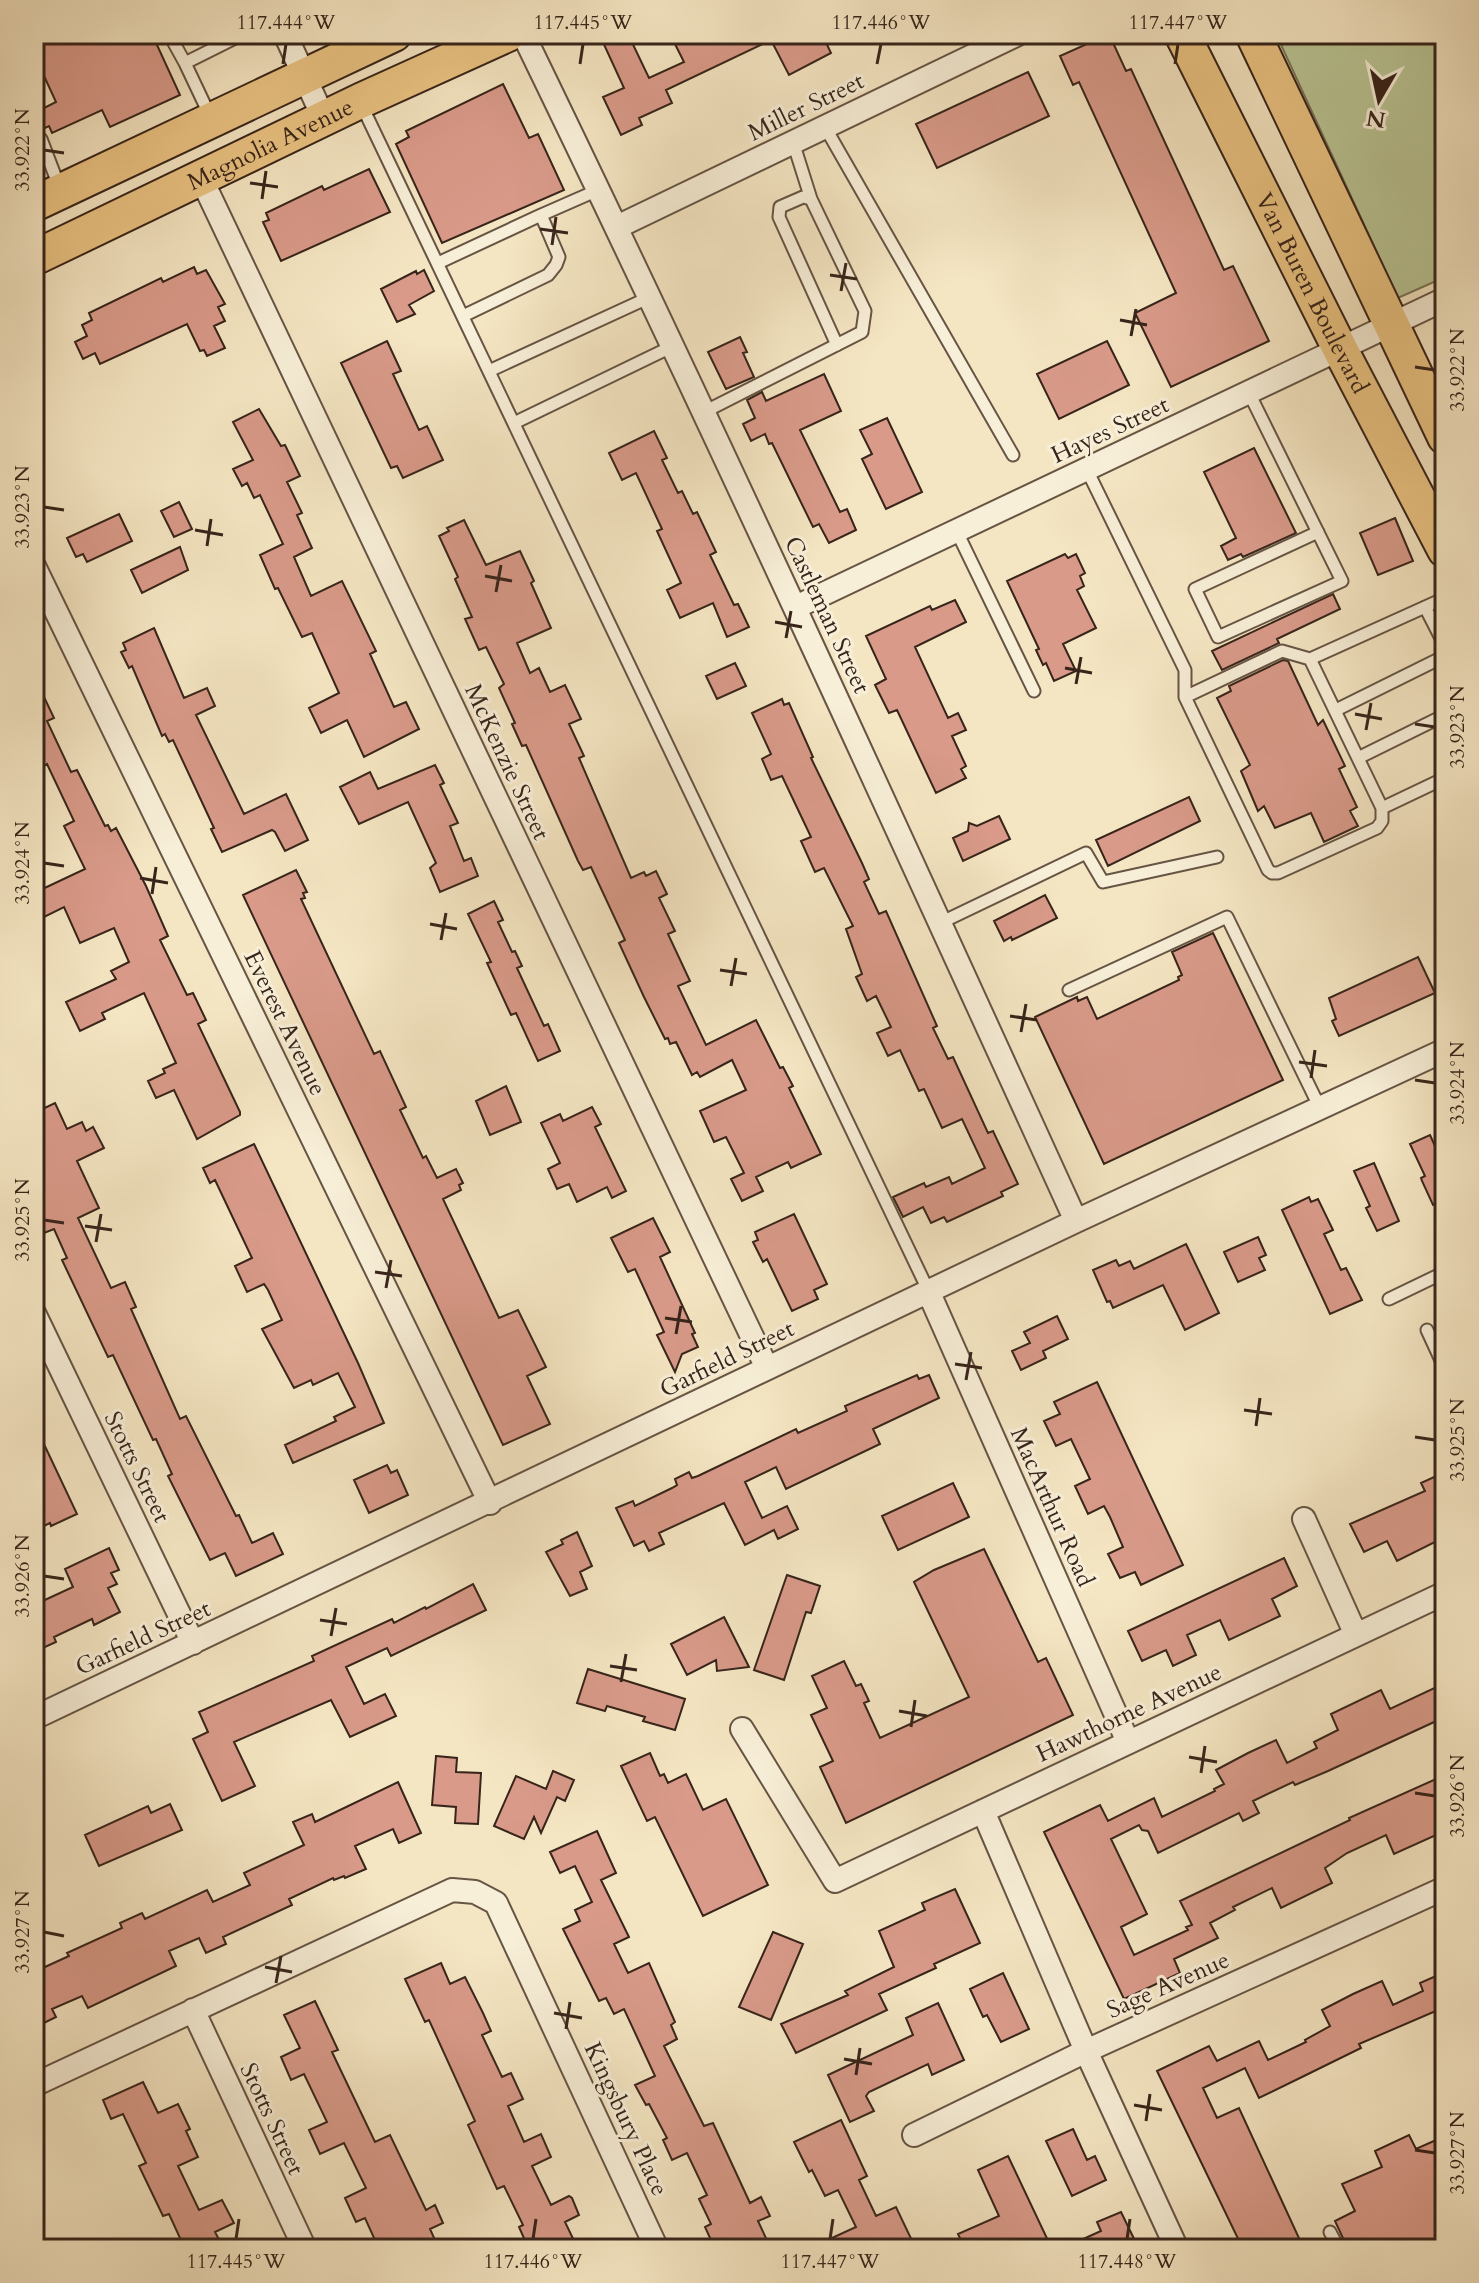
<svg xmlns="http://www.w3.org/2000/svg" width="1479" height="2283" viewBox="0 0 1479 2283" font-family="Cardo,serif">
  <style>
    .green { fill: #bac595; stroke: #787458; stroke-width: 2 }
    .building { fill: #d99a89; stroke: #37241a; stroke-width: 2 }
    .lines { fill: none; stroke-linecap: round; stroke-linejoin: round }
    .lane-casing { stroke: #665444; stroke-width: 15 }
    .street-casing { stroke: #665444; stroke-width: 26 }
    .primary-casing { stroke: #37241a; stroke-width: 38 }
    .lane { stroke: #f8efd8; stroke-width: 11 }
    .street { stroke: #f8efd8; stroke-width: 22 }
    .primary { stroke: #eac382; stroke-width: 34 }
    .ticks { fill: none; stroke: #37241a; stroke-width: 3 }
    .labels { text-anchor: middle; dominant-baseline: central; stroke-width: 6; stroke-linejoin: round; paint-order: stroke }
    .street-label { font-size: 24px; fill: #37241a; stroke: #f8efd8 }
    .neatline { fill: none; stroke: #37241a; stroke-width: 3 }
    .ticks-label { font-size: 20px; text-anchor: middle; fill: #37241a }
  </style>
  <rect width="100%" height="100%" fill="#f5e6c3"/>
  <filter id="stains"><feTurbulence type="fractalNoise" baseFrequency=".0025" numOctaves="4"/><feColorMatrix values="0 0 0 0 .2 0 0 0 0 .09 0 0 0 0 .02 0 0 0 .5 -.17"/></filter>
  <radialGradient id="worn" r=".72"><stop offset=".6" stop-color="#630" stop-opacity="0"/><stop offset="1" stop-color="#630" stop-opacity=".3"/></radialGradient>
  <path class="green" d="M1276,34H1445V277L1398,298Z"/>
  <path class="building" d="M34,34H152L180,95L110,127L102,110L52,133L49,126L34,133V113L56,102L34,54Z
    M610,34H628L649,78L684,62L670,34H822L831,53L789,75L771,40L666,90L672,103L639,118L642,125L621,135L603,97L624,88L601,38Z
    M1109,34L1126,71L1131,69L1224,270L1233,266L1269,341L1171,387L1135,313L1176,293L1079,82L1073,85L1060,56Z
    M1028,72L1049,116L937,168L916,124Z
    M503,84L529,138L538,134L564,190L442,243L396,144L409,137L406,131Z
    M369,169L390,212L281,261L263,222L269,220L266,213L322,186L324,190Z
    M194,267L197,274L206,270L225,304L218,307L225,321L214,326L225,348L207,356L204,350L200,351L187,324L100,364L95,353L83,359L75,342L87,336L82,325L92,320L89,313L161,278L163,282Z
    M424,270L434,291L409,305L415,314L397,322L381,289L416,271L417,274Z
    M740,337L747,352L743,353L754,377L726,389L708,352Z
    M387,341L401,371L393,374L419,430L427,426L443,460L403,478L397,466L391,468L341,363Z
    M1107,341L1129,385L1059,419L1037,374Z
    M824,374L841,411L800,430L840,512L847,509L856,530L829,543L819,524L813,527L772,443L769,444L765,434L751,441L743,424L755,418L747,400L762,392L766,401Z
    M259,409L281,446L285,445L300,476L287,482L302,513L297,515L312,548L294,557L311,596L342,581L376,651L370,654L394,707L406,702L419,729L364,757L347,720L321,733L309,708L339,693L312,633L302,637L278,588L275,589L260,555L283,544L260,495L254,498L247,483L242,486L233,469L253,460L233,422Z
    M887,418L922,492L886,509L862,459L872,454L860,430Z
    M654,431L667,458L662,460L678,493L682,491L693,514L697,512L716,552L710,555L734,605L738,604L749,627L727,637L713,603L680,618L667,590L681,583L657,531L662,529L636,473L622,480L609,453Z
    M1254,448L1296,533L1243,557L1241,554L1228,560L1221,546L1236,538L1204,472Z
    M179,502L192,529L174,537L161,511Z
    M119,514L132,541L87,562L83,554L76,557L67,538Z
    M1395,518L1413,561L1378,575L1360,533Z
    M464,520L486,565L520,551L534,581L531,583L551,628L517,643L530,673L539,668L550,692L565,685L581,719L569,724L584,756L579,758L631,878L644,872L646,876L656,871L667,894L659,898L675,931L668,934L690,981L678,986L706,1045L756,1020L780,1068L783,1067L793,1086L789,1088L821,1154L791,1168L788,1162L756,1177L763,1191L742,1201L731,1179L744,1173L726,1137L714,1142L700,1111L746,1090L732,1060L700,1077L697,1072L692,1075L676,1042L670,1044L668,1038L665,1039L644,997L619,943L625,940L591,867L583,870L578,861L526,745L522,746L512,724L515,723L499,688L504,684L486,647L479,650L465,619L472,617L455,579L458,577L439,536L449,531L447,528Z
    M180,547L188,570L142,593L131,570Z
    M1065,554L1068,558L1076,554L1085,573L1080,576L1084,586L1077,590L1096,628L1063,644L1076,671L1054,681L1046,663L1043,665L1036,650L1039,649L1007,581Z
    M1333,594L1340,609L1277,639L1279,643L1222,670L1212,651Z
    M955,600L966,622L915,647L948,718L958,713L966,730L952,736L966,766L961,769L966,778L936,793L897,710L889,713L875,685L886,679L866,636L930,606L932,610Z
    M154,628L184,698L207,688L215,706L196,715L244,814L286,794L308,840L285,851L275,832L272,830L222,852L211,829L214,828L173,740L169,742L165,734L162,736L132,666L129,668L121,652L126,650L123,643Z
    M1283,660L1288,661L1318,725L1323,720L1345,766L1339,769L1357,807L1350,811L1358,826L1324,842L1311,813L1275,828L1264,806L1258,811L1241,771L1250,765L1217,698L1231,691L1229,686Z
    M735,663L746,686L717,699L706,676Z
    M34,676L54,718L47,721L71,772L77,770L105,826L108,825L111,831L116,828L146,886L168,936L160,940L187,995L193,993L206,1020L198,1024L240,1112V1115L197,1139L174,1090L156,1098L148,1081L165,1073L163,1069L176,1063L144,993L102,1013L105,1019L80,1031L66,1002L116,979L111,971L129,962L114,928L80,943L64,907L34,922V893L85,869L64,826L74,821L47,764L42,767L34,750Z
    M782,699L784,705L789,703L813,757L811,758L862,863L869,879L864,882L879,914L886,911L937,1026L933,1028L948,1059L953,1057L988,1133L993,1131L1018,1184L1001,1192L1003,1196L947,1222L944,1217L931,1223L923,1207L903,1217L893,1197L924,1183L926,1187L949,1177L952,1184L985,1168L962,1119L942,1128L924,1089L919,1091L900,1050L888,1056L877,1033L891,1027L876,996L867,1001L856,977L862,974L846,929L853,926L824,868L815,872L801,841L811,837L782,776L771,780L762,759L771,754L752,713Z
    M435,765L444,783L440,785L458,823L450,826L464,861L471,858L478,876L440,892L430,868L436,863L408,802L359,824L340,787L370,772L378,789Z
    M1189,797L1200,821L1108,866L1096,840Z
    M999,816L1010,839L963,861L953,838L968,831L969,823L977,826Z
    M296,870L307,892L303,893L305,898L301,899L374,1054L380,1051L406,1107L400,1110L423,1158L426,1156L437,1178L456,1169L463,1183L459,1185L461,1190L443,1199L499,1318L518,1310L546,1367L527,1376L550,1424L503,1445L243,895Z
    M1045,895L1057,918L1012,940L1011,937L1004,941L994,921Z
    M494,901L503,920L498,922L512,952L515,951L522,966L517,968L544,1026L548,1024L560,1051L538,1061L516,1013L511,1015L487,963L491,962L468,914Z
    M1213,933L1283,1080L1104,1164L1035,1017L1077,997L1078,1001L1087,997L1097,1019L1179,980L1178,977L1182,975L1172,952Z
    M1418,957L1435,993L1339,1036L1332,1021L1336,1019L1329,998Z
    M506,1086L521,1122L490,1135L476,1101Z
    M55,1103L67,1129L82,1122L86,1131L93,1127L104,1148L77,1161L99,1208L78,1218L111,1288L125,1282L136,1307L131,1309L180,1419L186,1416L236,1516L239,1515L252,1543L273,1533L283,1554L236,1576L225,1553L210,1560L168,1476L172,1474L156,1439L153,1440L113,1355L108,1357L62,1260L67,1258L54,1229L44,1233L42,1229L34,1233V1113Z
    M592,1107L601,1124L595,1127L626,1191L612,1198L607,1187L577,1202L569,1184L557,1189L548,1169L560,1163L541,1123L560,1114L563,1121Z
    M1430,1135L1445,1168V1199L1433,1205L1422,1181L1421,1178L1425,1176L1410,1144Z
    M254,1144L358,1363L384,1423L293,1463L285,1445L336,1421L334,1417L355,1407L338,1373L313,1385L311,1380L294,1388L262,1329L282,1320L268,1290L264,1284L247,1292L235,1266L252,1258L215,1180L210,1183L203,1168Z
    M1374,1163L1399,1221L1377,1231L1366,1208L1370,1206L1354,1171Z
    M1309,1197L1311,1202L1318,1199L1333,1230L1324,1234L1341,1270L1346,1268L1362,1300L1330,1314L1282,1210Z
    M794,1214L827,1284L814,1290L818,1299L792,1311L767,1259L763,1262L753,1242L758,1240L755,1232Z
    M653,1218L670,1252L660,1257L695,1333L692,1334L698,1347L682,1354L675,1372L657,1335L664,1332L635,1269L628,1272L611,1238Z
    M1258,1237L1266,1255L1259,1258L1265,1270L1238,1282L1224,1252Z
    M1186,1244L1219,1313L1185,1330L1163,1285L1113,1308L1110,1301L1107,1302L1093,1270L1116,1260L1119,1266L1130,1261L1134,1269Z
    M1057,1316L1068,1339L1043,1351L1046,1358L1021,1370L1012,1351L1030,1343L1024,1332Z
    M917,1375L919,1379L929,1375L939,1398L873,1429L880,1444L786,1489L776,1467L745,1482L762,1518L787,1506L798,1529L778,1539L774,1530L745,1545L724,1503L659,1533L664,1544L649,1551L644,1541L634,1546L616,1508L633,1501L635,1506L672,1488L677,1485L675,1479L689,1472L692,1478L698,1476L796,1429L798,1433L847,1411L845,1406Z
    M1097,1382L1183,1565L1141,1585L1135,1572L1120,1578L1108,1554L1123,1547L1110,1517L1104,1506L1088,1514L1075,1486L1090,1479L1071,1439L1056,1446L1044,1421L1060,1414L1054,1402Z
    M34,1423L77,1514L51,1526L50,1523L40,1528L34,1516Z
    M387,1465L391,1473L397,1470L408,1495L369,1513L354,1480Z
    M1445,1472V1518L1438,1521L1445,1537L1397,1561L1387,1541L1364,1552L1350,1524L1425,1491L1421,1483Z
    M953,1483L969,1517L898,1550L882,1516Z
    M577,1532L592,1566L580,1572L587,1589L570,1596L546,1552L563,1544L561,1540Z
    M109,1548L119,1570L111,1573L117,1584L108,1588L120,1612L94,1625L92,1619L54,1637L56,1642L34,1652V1605L73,1587L65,1569Z
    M984,1549L1038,1662L1046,1658L1073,1715L846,1823L820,1767L833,1761L811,1715L827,1708L812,1676L844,1661L856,1686L861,1684L869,1701L864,1703L880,1738L969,1697L914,1582L934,1570Z
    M1284,1558L1297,1586L1272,1599L1280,1616L1229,1640L1220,1620L1187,1635L1196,1655L1173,1666L1166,1650L1142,1661L1128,1631Z
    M787,1575L820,1586L811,1613L806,1612L784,1680L754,1670Z
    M473,1584L486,1610L391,1656L387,1648L346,1667L364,1704L385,1694L396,1716L350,1737L331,1700L234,1742L255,1786L222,1801L193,1739L208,1732L199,1712L314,1661L312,1656L392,1619L394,1623L425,1607L426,1609Z
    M724,1617L749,1667L717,1671L716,1660L687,1675L671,1644Z
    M588,1669L685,1699L675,1730L643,1721L645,1717L607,1706L605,1711L577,1703Z
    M1445,1683V1717L1328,1771L1295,1785L1293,1782L1253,1801L1259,1813L1243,1821L1239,1813L1158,1853L1148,1831L1142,1830L1139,1825L1111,1839L1147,1914L1121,1927L1134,1955L1188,1930L1186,1927L1192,1925L1180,1901L1350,1820L1349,1818L1445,1775V1812L1438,1815L1445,1831L1394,1854L1386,1835L1347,1853L1325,1868L1332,1883L1281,1908L1272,1888L1233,1907L1235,1910L1210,1923L1218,1938L1174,1959L1180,1973L1124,1999L1044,1832L1100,1805L1108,1821L1154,1798L1162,1817L1215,1791L1214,1789L1224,1784L1216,1770L1248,1753L1276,1740L1287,1763L1317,1748L1314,1742L1338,1730L1331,1714L1381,1690L1390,1709Z
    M650,1753L660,1776L664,1774L668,1783L686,1774L703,1810L726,1799L768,1885L703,1916L655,1817L647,1821L621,1766Z
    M436,1756L457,1758L456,1772L481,1773L478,1824L455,1823L456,1807L432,1805Z
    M553,1771L574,1780L565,1801L557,1797L541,1833L534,1817L524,1839L494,1826L516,1776L546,1789Z
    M398,1782L421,1833L399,1843L393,1829L355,1846L366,1869L345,1878L344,1876L334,1880L333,1878L289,1899L292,1905L223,1937L226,1944L206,1953L199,1938L169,1951L176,1966L88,2008L82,1996L52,2009L56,2017L34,2028V1972L69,1956L67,1953L122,1928L120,1923L142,1913L145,1919L207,1890L213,1902L250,1885L244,1873L304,1845L293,1822L312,1814L315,1822Z
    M170,1804L182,1830L99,1866L85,1835L148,1806L151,1813Z
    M597,1831L616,1873L601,1880L629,1937L614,1944L628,1973L649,1963L675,2022L671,2025L677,2039L664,2046L704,2126L713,2123L750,2203L761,2197L770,2216L758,2221L771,2249H715L705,2227L711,2224L699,2199L707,2195L687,2153L672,2160L663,2140L667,2138L649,2104L646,2105L635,2085L655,2076L624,2009L614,2014L606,1998L599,2001L563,1929L580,1921L575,1910L592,1902L575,1866L560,1873L550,1852Z
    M955,1889L980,1943L934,1964L936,1968L879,1994L887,2010L796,2053L781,2024L848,1995L845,1991L894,1967L879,1931L925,1910L922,1903Z
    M773,1932L803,1944L771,2020L739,2007Z
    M441,1963L450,1984L465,1977L483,2013L491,2031L482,2035L502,2077L511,2073L523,2099L508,2106L524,2142L541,2134L551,2157L532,2166L551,2205L569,2196L572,2198L579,2215L565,2222L578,2249H537L532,2240L526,2243L519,2227L523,2225L504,2186L497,2189L468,2125L475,2121L429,2020L425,2022L405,1979Z
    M1445,1972V2007L1359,2044L1361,2048L1304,2076L1259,2098L1245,2068L1203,2088L1217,2118L1239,2108L1304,2249H1243L1157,2071L1209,2046L1217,2061L1259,2041L1268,2060L1306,2042L1305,2040L1330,2026L1322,2010L1353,1994L1382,1981L1393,2005L1423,1991L1420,1983Z
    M1003,1973L1029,2029L1001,2042L987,2015L983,2017L970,1989Z
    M315,2001L338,2050L332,2052L375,2142L390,2135L426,2210L435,2205L443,2223L430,2229L439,2249H405L401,2241L379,2249L365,2218L356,2222L345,2198L366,2188L344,2143L320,2154L309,2130L327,2122L304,2074L291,2080L281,2057L300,2048L284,2015Z
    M938,2003L964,2060L932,2075L928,2064L869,2092L866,2096L874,2111L850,2122L828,2075L913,2035L906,2018Z
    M143,2082L158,2113L178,2104L190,2129L186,2131L198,2157L178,2166L199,2210L222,2200L234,2223L215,2232L224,2249H185L169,2214L163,2216L139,2166L146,2163L123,2114L111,2119L103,2100Z
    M841,2120L867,2176L859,2180L876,2216L896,2207L916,2249H808L856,2227L838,2190L825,2196L812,2170L809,2172L794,2142Z
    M1073,2129L1087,2160L1095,2156L1106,2180L1072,2196L1046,2141Z
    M1409,2135L1416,2149L1445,2136V2249H1371L1368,2243L1355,2249H1348L1335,2221L1355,2211L1342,2184L1382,2167L1375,2151Z
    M1008,2156L1052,2249H965L958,2234L999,2216L978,2170Z
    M1121,2212L1139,2249H1061L1101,2231L1097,2222Z"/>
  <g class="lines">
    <g class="lane-casing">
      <path id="lane" d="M169,34L185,63L243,34
        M185,63L211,118
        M362,106L929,1292
        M825,127L1013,455
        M41,139L59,186
        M793,142L811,199
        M541,215L598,190
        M438,263L541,215L559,257L556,265L548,275L463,316
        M489,371L650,297
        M1249,393L1342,581L1218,637L1195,589L1318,532
        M704,412L862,332L865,311L811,199L803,197L780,207L779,217L837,345
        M514,423L673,346
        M1087,470L1185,670V697L1268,870L1272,873H1278L1377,828L1382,821V808L1310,659
        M957,532L1034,691
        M1425,607L1445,646
        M1185,697L1282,651L1310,659L1445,598
        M1336,710L1445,656
        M1358,758L1445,715
        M1382,808L1445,778
        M940,923L1086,853L1103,882L1217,857
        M1069,990L1227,917L1320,1108
        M1389,1299L1445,1272
        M1427,1330L1445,1369
        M1330,2232L1339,2249"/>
    </g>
    <g class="street-casing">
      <path id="street" d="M285,34L324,119
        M523,34C714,427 895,824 1076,1221
        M201,178L767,1368
        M617,227L1018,34
        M34,566L490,1503
        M796,607L1445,299
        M929,1293L1128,1742
        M34,1313L193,1643
        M1304,1519L1356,1635
        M34,1718L1076,1221L1445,1050
        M742,1729L835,1881L1445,1593
        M983,1811L1086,2051L1177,2249
        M193,2010L305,2249
        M34,2085L452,1890L475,1892L496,1903L657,2249
        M914,2135L1086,2051L1445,1888"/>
    </g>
    <g class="primary-casing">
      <g id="primary">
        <path id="s1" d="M1182,34L1340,349L1445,550"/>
        <path d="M1253,34L1445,437"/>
        <path d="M34,204L394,34"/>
        <path id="s2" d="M34,258L360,101L508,34"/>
      </g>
    </g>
    <use href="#lane" class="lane"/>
    <use href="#street" class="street"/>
    <use href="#primary" class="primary"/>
  </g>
  <path class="ticks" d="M283,64L286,44M580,64L583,44M877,64L881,44M1175,64L1178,44M44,150L64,153M250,183L278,187M262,199L266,171M540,229L568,233M552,245L556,217M830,275L857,279M841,291L846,263M1120,320L1147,325M1131,336L1136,309M1415,367L1435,370M44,507L64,510M195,530L223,535M207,546L211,519M485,576L512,581M496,592L501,565M775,622L802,627M786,638L791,611M1065,668L1092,673M1076,684L1081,657M1355,714L1382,719M1415,724L1435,727M1366,730L1371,703M44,863L64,866M140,878L168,883M152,894L156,867M430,924L457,929M441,940L446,913M720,970L747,974M731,986L736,958M1010,1016L1037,1020M1021,1032L1026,1004M1299,1062L1327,1066M1311,1078L1315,1050M1415,1080L1435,1083M44,1220L64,1223M85,1226L112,1230M96,1242L101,1214M375,1272L402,1276M386,1288L391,1260M665,1318L692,1322M676,1334L681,1306M955,1364L982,1368M966,1380L971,1352M1244,1410L1272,1414M1256,1426L1260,1398M1415,1437L1435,1440M44,1576L64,1579M320,1620L347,1624M331,1636L336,1608M610,1666L637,1670M621,1682L626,1654M899,1711L927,1716M911,1727L915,1700M1189,1757L1217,1762M1201,1773L1205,1746M1415,1793L1435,1796M44,1932L64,1936M265,1967L292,1972M276,1983L281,1956M554,2013L582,2018M566,2029L570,2002M844,2059L872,2064M856,2075L860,2048M1134,2105L1162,2110M1146,2121L1150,2094M1415,2150L1435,2153M236,2239L239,2219M533,2239L536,2219M830,2239L833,2219M1127,2239L1130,2219"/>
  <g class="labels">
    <g class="street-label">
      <text transform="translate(806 107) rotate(-26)">Miller Street</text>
      <text stroke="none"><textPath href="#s2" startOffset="262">Magnolia Avenue</textPath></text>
      <text stroke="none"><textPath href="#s1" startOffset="290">Van Buren Boulevard</textPath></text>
      <text transform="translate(1110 430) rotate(-25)">Hayes Street</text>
      <text transform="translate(827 615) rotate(65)">Castleman Street</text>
      <text transform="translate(507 762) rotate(65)">McKenzie Street</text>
      <text transform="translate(285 1023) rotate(64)">Everest Avenue</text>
      <text transform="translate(727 1359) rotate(-26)">Garfield Street</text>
      <text transform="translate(137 1467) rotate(64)">Stotts Street</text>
      <text transform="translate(1052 1507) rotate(66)">MacArthur Road</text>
      <text transform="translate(143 1638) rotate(-25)">Garfield Street</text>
      <text transform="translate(1129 1713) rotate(-25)">Hawthorne Avenue</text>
      <text transform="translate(1168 1985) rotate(-24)">Sage Avenue</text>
      <text transform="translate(272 2119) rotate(65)">Stotts Street</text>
      <text transform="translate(626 2119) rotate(65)">Kingsbury Place</text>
    </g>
  </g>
  <rect width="1479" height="2283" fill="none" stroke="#f5e6c3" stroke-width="88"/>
  <g transform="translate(1379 100) rotate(189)" stroke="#f8efd8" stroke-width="6" paint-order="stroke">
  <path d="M0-6L14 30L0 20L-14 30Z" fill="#37241a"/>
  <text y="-12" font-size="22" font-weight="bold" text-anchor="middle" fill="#37241a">N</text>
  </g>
  <rect x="44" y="44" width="1391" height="2195" class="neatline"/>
  <g class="ticks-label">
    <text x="286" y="29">117.444°W</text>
    <text x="583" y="29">117.445°W</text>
    <text x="881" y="29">117.446°W</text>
    <text x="1178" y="29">117.447°W</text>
    <text transform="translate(22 150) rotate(-90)" y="7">33.922°N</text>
    <text transform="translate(1457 370) rotate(-90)" y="7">33.922°N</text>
    <text transform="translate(22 507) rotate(-90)" y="7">33.923°N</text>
    <text transform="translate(1457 727) rotate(-90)" y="7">33.923°N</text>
    <text transform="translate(22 863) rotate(-90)" y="7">33.924°N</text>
    <text transform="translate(1457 1083) rotate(-90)" y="7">33.924°N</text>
    <text transform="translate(22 1220) rotate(-90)" y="7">33.925°N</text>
    <text transform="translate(1457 1440) rotate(-90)" y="7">33.925°N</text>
    <text transform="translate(22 1576) rotate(-90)" y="7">33.926°N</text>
    <text transform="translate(1457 1796) rotate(-90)" y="7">33.926°N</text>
    <text transform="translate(22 1932) rotate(-90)" y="7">33.927°N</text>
    <text transform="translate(1457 2153) rotate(-90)" y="7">33.927°N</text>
    <text x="236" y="2268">117.445°W</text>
    <text x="533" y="2268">117.446°W</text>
    <text x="830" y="2268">117.447°W</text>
    <text x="1127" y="2268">117.448°W</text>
  </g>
  <rect width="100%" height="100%" filter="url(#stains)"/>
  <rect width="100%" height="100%" fill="url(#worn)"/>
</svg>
